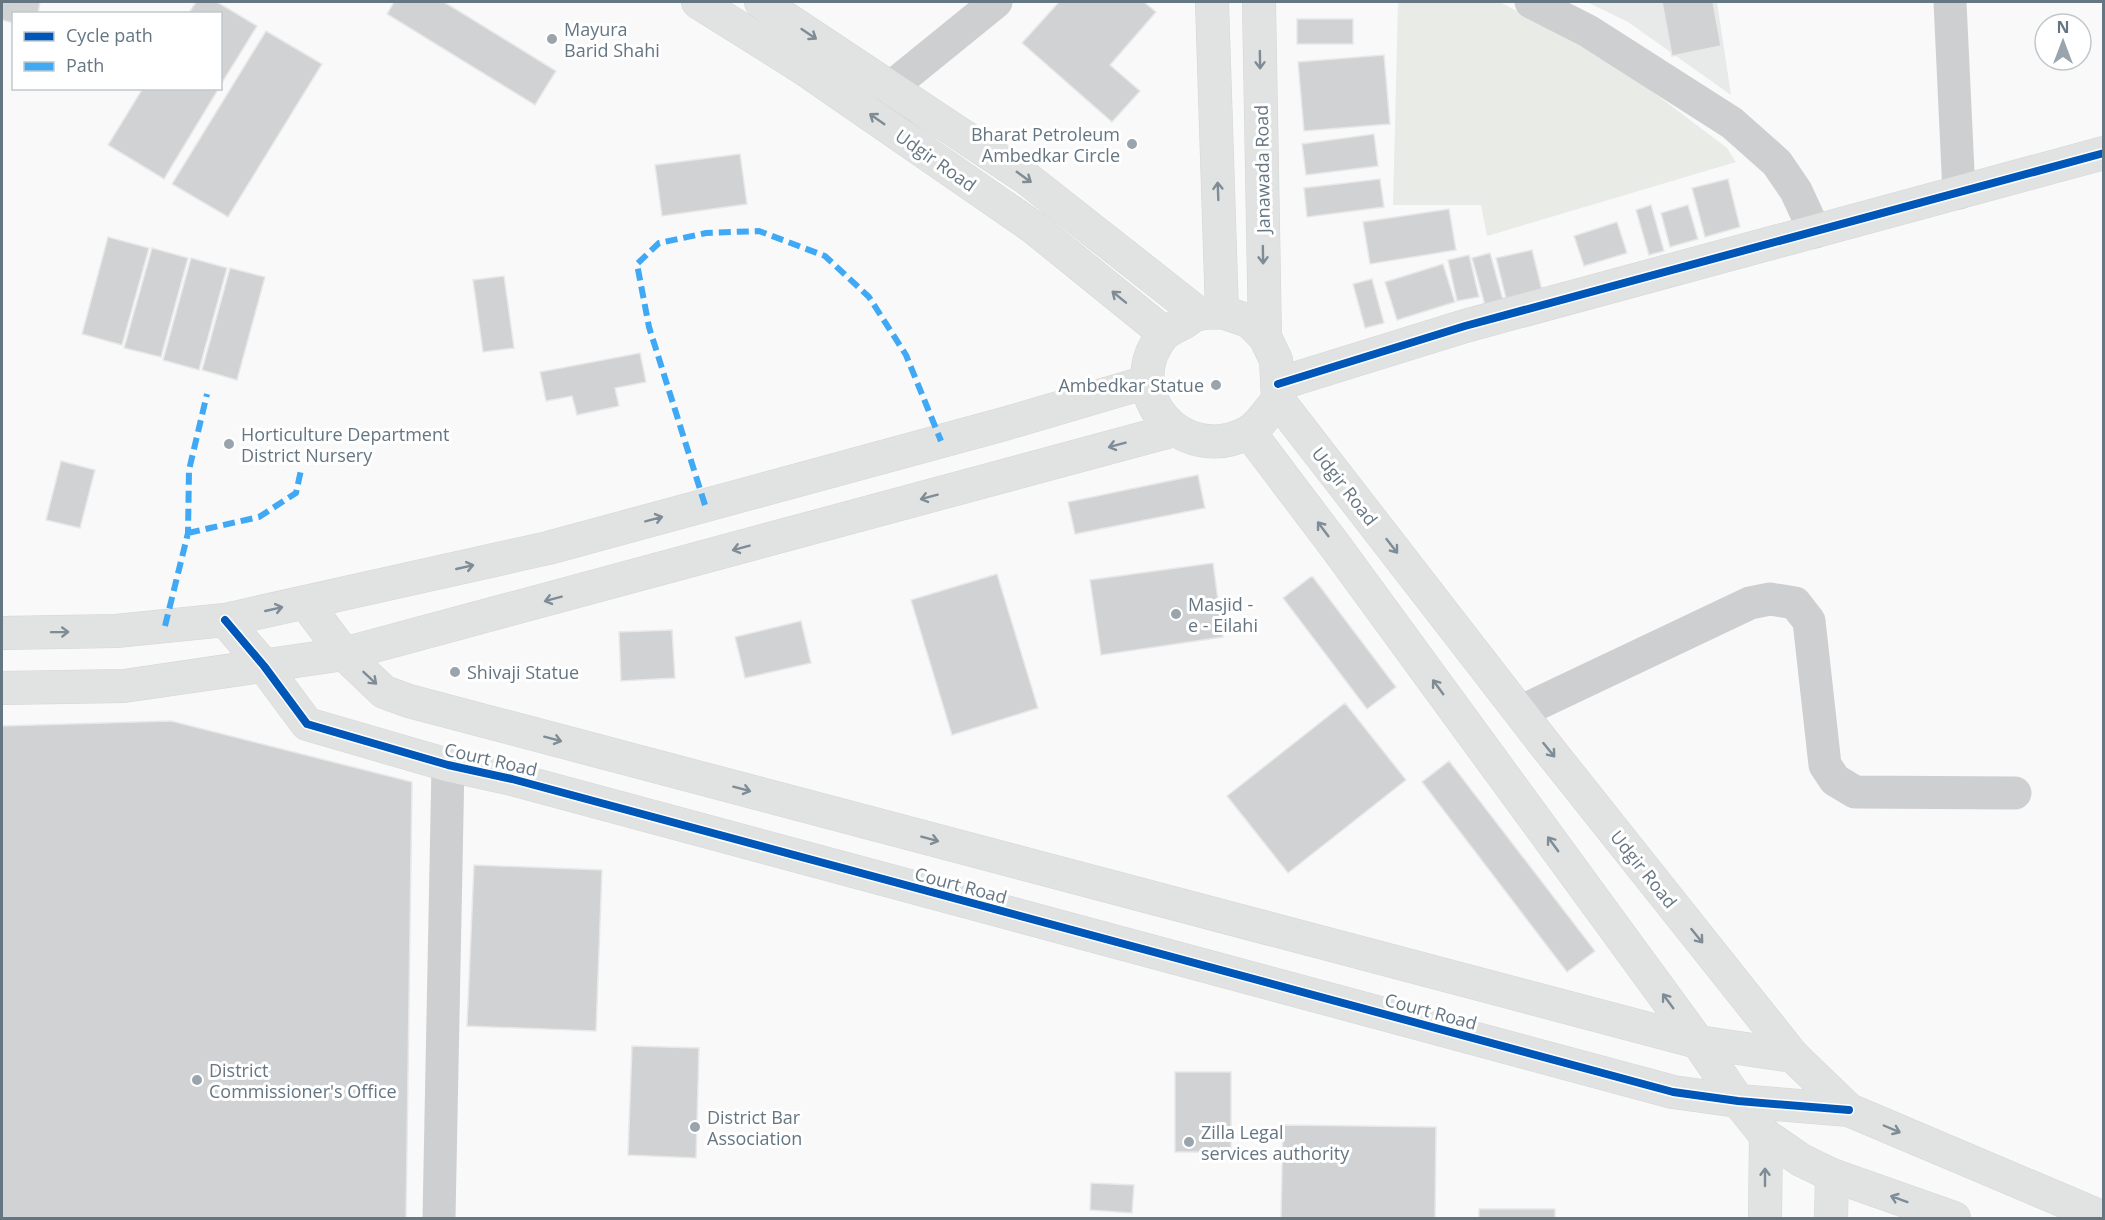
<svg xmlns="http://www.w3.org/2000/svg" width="2105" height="1220" viewBox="0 0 2105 1220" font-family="'Open Sans',sans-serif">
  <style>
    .built { fill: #e8e9e9 }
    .green { fill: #e8ebe6 }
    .building { fill: #d0d2d3; stroke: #e8e8e8; stroke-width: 1.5 }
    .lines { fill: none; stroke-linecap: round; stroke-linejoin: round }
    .secondary-casing { stroke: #d5d6d7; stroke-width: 34 }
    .primary-casing { stroke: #d5d6d7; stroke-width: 34 }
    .highway-casing { stroke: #d5d6d6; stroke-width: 34 }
    .street { stroke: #cecfd0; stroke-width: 33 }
    .secondary { stroke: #e1e2e2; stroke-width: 33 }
    .primary { stroke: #e1e2e2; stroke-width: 33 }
    .highway { stroke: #e1e2e2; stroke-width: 33 }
    .quiet { stroke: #3fa9f5; stroke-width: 6; stroke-dasharray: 12 6; stroke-linecap: butt }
    .cycleway-casing { stroke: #fff; stroke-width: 11 }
    .cycleway { stroke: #0057b8; stroke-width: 8 }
    .oneway { stroke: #7e8c96 }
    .poi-dot { fill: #99a4ac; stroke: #fff; stroke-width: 2 }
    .labels { text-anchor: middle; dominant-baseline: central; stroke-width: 6; stroke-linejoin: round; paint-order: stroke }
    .poi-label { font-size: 18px; fill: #657683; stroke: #fff; text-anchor: start }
    .street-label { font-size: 18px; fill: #657683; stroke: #fff }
  </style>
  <rect width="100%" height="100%" fill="#f9f9f9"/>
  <path class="built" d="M1587,2H1717L1731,95L1628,22Z"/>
  <path class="green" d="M1398,2H1500L1616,64L1727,148L1736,162L1487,236L1481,205H1393Z"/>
  <path class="building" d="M2,2H40L38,14H14V23L2,20Z
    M196,2H217L257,26L220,86V14H188Z
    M394,2H444L556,71L535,105L387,14Z
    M1059,2H1144L1156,12L1110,65L1140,91L1112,122L1022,43Z
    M1662,2H1713L1721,46L1672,56Z
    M1297,19H1353V44H1297Z
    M266,31L322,64L228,217L172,184Z
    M1384,55L1390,124L1304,131L1298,62Z
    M143,88H219L164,179L108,145Z
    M1374,134L1378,166L1306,175L1302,144Z
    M740,154L747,204L662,216L655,165Z
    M1380,179L1384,207L1307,217L1304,188Z
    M1728,179L1740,227L1705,237L1692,188Z
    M1651,205L1664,251L1649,255L1636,210Z
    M1688,205L1698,239L1670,247L1661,213Z
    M1449,209L1456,250L1370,264L1363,222Z
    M1617,222L1627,253L1584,266L1574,236Z
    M108,237L149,248L122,345L82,334Z
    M152,248L188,258L161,357L124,348Z
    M1532,250L1542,290L1506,298L1496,258Z
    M1490,253L1503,300L1485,305L1472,258Z
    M1469,255L1479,297L1457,301L1448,260Z
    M191,258L227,268L199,370L163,360Z
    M1443,264L1455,302L1397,320L1385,282Z
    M230,268L265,277L237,380L202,370Z
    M504,276L514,348L483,352L473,280Z
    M1372,279L1384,323L1365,328L1353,284Z
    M640,353L646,382L615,388L619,406L577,415L572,396L546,401L540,372Z
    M61,461L95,470L80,528L46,520Z
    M1198,475L1205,508L1075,534L1068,502Z
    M1213,563L1223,637L1101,655L1090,580Z
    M997,574L1038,708L952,735L911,600Z
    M1312,576L1396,687L1367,709L1283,598Z
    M801,621L811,663L745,678L735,637Z
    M672,630L675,678L621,681L619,632Z
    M1345,703L1406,780L1288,873L1227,796Z
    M171,721L412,782L406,1218H2V726Z
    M1449,761L1595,951L1567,972L1422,782Z
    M474,865L602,870L596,1031L467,1026Z
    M632,1046L699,1048L696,1158L628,1155Z
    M1175,1072H1231V1152H1175Z
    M1283,1125L1436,1127L1435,1218H1281Z
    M1091,1183L1134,1185L1132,1213L1090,1210Z
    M1479,1209H1555V1218H1479Z"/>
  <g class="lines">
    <g class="secondary-casing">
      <path id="secondary" d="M1278,384L1465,326L2104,153
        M305,602L344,654L384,692L409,701L1698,1042L1793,1056
        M225,620L264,666L307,724L448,765L512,779L1673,1092L1738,1101L1849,1110
        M2,633L116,631L225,620L548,548L1004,424L1147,382
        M2,688L124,686L344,654L1174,430
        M1765,1218L1766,1136
        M1831,1218L1832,1175"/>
    </g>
    <g class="primary-casing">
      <path id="primary" d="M1212,2L1222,312
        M1259,2L1265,337"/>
    </g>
    <g class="highway-casing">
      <path id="highway" d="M698,2L803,68L1033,227L1164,333
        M761,2L1025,177L1199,314
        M1222,312L1249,321L1265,337L1276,360L1278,400C1269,410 1259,427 1247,433C1181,467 1117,391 1163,335C1168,330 1177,326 1183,323C1188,320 1193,315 1199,314C1205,312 1215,313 1222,312Z
        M1278,400L1543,742L1793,1056L1849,1110L2104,1218
        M1249,432L1336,547L1698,1042L1738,1101L1766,1136L1801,1160L1832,1175L1954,1218"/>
    </g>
    <path class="street" d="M1531,2L1588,31L1732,123L1777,163L1796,191L1815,232
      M1950,2L1959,193
      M890,88L996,2
      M1520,712L1750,603L1770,599L1795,603L1809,621L1825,765L1835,780L1855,792L2015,793
      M439,1218L448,765"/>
    <use href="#secondary" class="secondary"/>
    <use href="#primary" class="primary"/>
    <use href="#highway" class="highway"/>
    <path class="quiet" d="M705,505L649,327L637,264L659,243L706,233L759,231L825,256L869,297L906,355L941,441
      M188,533L259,517L296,493L301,470
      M165,626L188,533L189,470L207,394"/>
    <g class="cycleway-casing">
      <path id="cycleway" d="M1278,384L1465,326L2104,153
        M225,620L264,666L307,724L448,765L512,779L1673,1092L1738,1101L1849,1110"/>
    </g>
    <use href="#cycleway" class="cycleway"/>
  </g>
  <defs><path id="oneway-shaft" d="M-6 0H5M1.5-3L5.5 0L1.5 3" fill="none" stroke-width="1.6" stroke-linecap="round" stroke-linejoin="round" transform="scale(1.5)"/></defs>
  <g class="oneway">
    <use href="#oneway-shaft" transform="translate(809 34) rotate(34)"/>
    <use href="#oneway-shaft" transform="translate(1260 60) rotate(89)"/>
    <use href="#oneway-shaft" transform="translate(877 119) rotate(-145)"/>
    <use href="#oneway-shaft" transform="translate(1024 177) rotate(36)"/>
    <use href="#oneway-shaft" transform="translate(1218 191) rotate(-92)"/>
    <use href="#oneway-shaft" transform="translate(1263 255) rotate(89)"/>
    <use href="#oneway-shaft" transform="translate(1119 297) rotate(-141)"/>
    <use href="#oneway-shaft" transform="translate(1117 445) rotate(165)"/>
    <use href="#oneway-shaft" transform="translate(929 497) rotate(165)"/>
    <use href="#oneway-shaft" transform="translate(654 519) rotate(-15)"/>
    <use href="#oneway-shaft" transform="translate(1323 529) rotate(-127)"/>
    <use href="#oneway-shaft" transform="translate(1392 546) rotate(52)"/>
    <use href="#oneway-shaft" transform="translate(741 548) rotate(165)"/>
    <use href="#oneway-shaft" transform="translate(465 567) rotate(-13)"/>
    <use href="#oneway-shaft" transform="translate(553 599) rotate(165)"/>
    <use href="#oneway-shaft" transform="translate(274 609) rotate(-13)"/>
    <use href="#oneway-shaft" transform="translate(60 632) rotate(-1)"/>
    <use href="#oneway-shaft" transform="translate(370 678) rotate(43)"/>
    <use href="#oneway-shaft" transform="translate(1438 687) rotate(-126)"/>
    <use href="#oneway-shaft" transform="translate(553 739) rotate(15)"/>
    <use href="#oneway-shaft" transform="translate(1549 750) rotate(51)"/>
    <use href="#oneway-shaft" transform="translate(742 789) rotate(15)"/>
    <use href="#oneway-shaft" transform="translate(930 839) rotate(15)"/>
    <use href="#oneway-shaft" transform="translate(1553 844) rotate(-126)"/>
    <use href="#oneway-shaft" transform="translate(1697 936) rotate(51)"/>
    <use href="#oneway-shaft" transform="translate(1668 1001) rotate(-126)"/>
    <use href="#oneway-shaft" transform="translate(1892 1129) rotate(23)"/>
    <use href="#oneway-shaft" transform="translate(1765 1177) rotate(-90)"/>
    <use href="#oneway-shaft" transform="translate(1899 1199) rotate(-160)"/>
  </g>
  <g class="poi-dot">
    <circle cx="552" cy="39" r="6"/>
    <circle cx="1132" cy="144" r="6"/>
    <circle cx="1216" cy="385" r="6"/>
    <circle cx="229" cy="444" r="6"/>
    <circle cx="1176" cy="614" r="6"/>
    <circle cx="455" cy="672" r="6"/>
    <circle cx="197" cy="1080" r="6"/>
    <circle cx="695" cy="1127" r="6"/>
    <circle cx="1189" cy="1142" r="6"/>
  </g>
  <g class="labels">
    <g class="poi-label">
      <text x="564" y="29">Mayura<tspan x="564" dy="21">Barid Shahi</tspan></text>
      <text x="1120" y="134" text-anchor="end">Bharat Petroleum<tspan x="1120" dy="21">Ambedkar Circle</tspan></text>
      <text x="1204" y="385" text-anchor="end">Ambedkar Statue</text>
      <text x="241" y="434">Horticulture Department<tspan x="241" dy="21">District Nursery</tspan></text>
      <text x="1188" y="604">Masjid -<tspan x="1188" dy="21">e - Eilahi</tspan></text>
      <text x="467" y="672">Shivaji Statue</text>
      <text x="209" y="1070">District<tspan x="209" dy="21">Commissioner's Office</tspan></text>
      <text x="707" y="1117">District Bar<tspan x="707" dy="21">Association</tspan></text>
      <text x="1201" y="1132">Zilla Legal<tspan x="1201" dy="21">services authority</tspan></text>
    </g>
    <g class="street-label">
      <text transform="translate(936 160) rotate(35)">Udgir Road</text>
      <text transform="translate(1262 169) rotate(-91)">Janawada Road</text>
      <text transform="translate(1345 486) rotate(52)">Udgir Road</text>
      <text transform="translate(491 759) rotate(13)">Court Road</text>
      <text transform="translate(1644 869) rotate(51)">Udgir Road</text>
      <text transform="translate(961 885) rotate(15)">Court Road</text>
      <text transform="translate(1431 1011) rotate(15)">Court Road</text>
    </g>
  </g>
  <rect width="2105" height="1220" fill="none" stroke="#657683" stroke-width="6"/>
  <rect x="12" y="12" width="210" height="78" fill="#ffffff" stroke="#c1c8cd" stroke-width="1.5"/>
  <rect x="24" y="32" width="30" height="9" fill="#0057b8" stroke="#c1c8cd" stroke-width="1.5"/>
  <text x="66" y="42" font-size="18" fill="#657683">Cycle path</text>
  <rect x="24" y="62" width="30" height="9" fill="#3fa9f5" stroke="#c1c8cd" stroke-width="1.5"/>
  <text x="66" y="72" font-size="18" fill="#657683">Path</text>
  <g transform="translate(2063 42)"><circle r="28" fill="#ffffff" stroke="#c1c8cd" stroke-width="1.5"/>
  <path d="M0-4.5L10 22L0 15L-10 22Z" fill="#99a4ac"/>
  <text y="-9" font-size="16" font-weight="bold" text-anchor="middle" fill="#657683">N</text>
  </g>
</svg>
